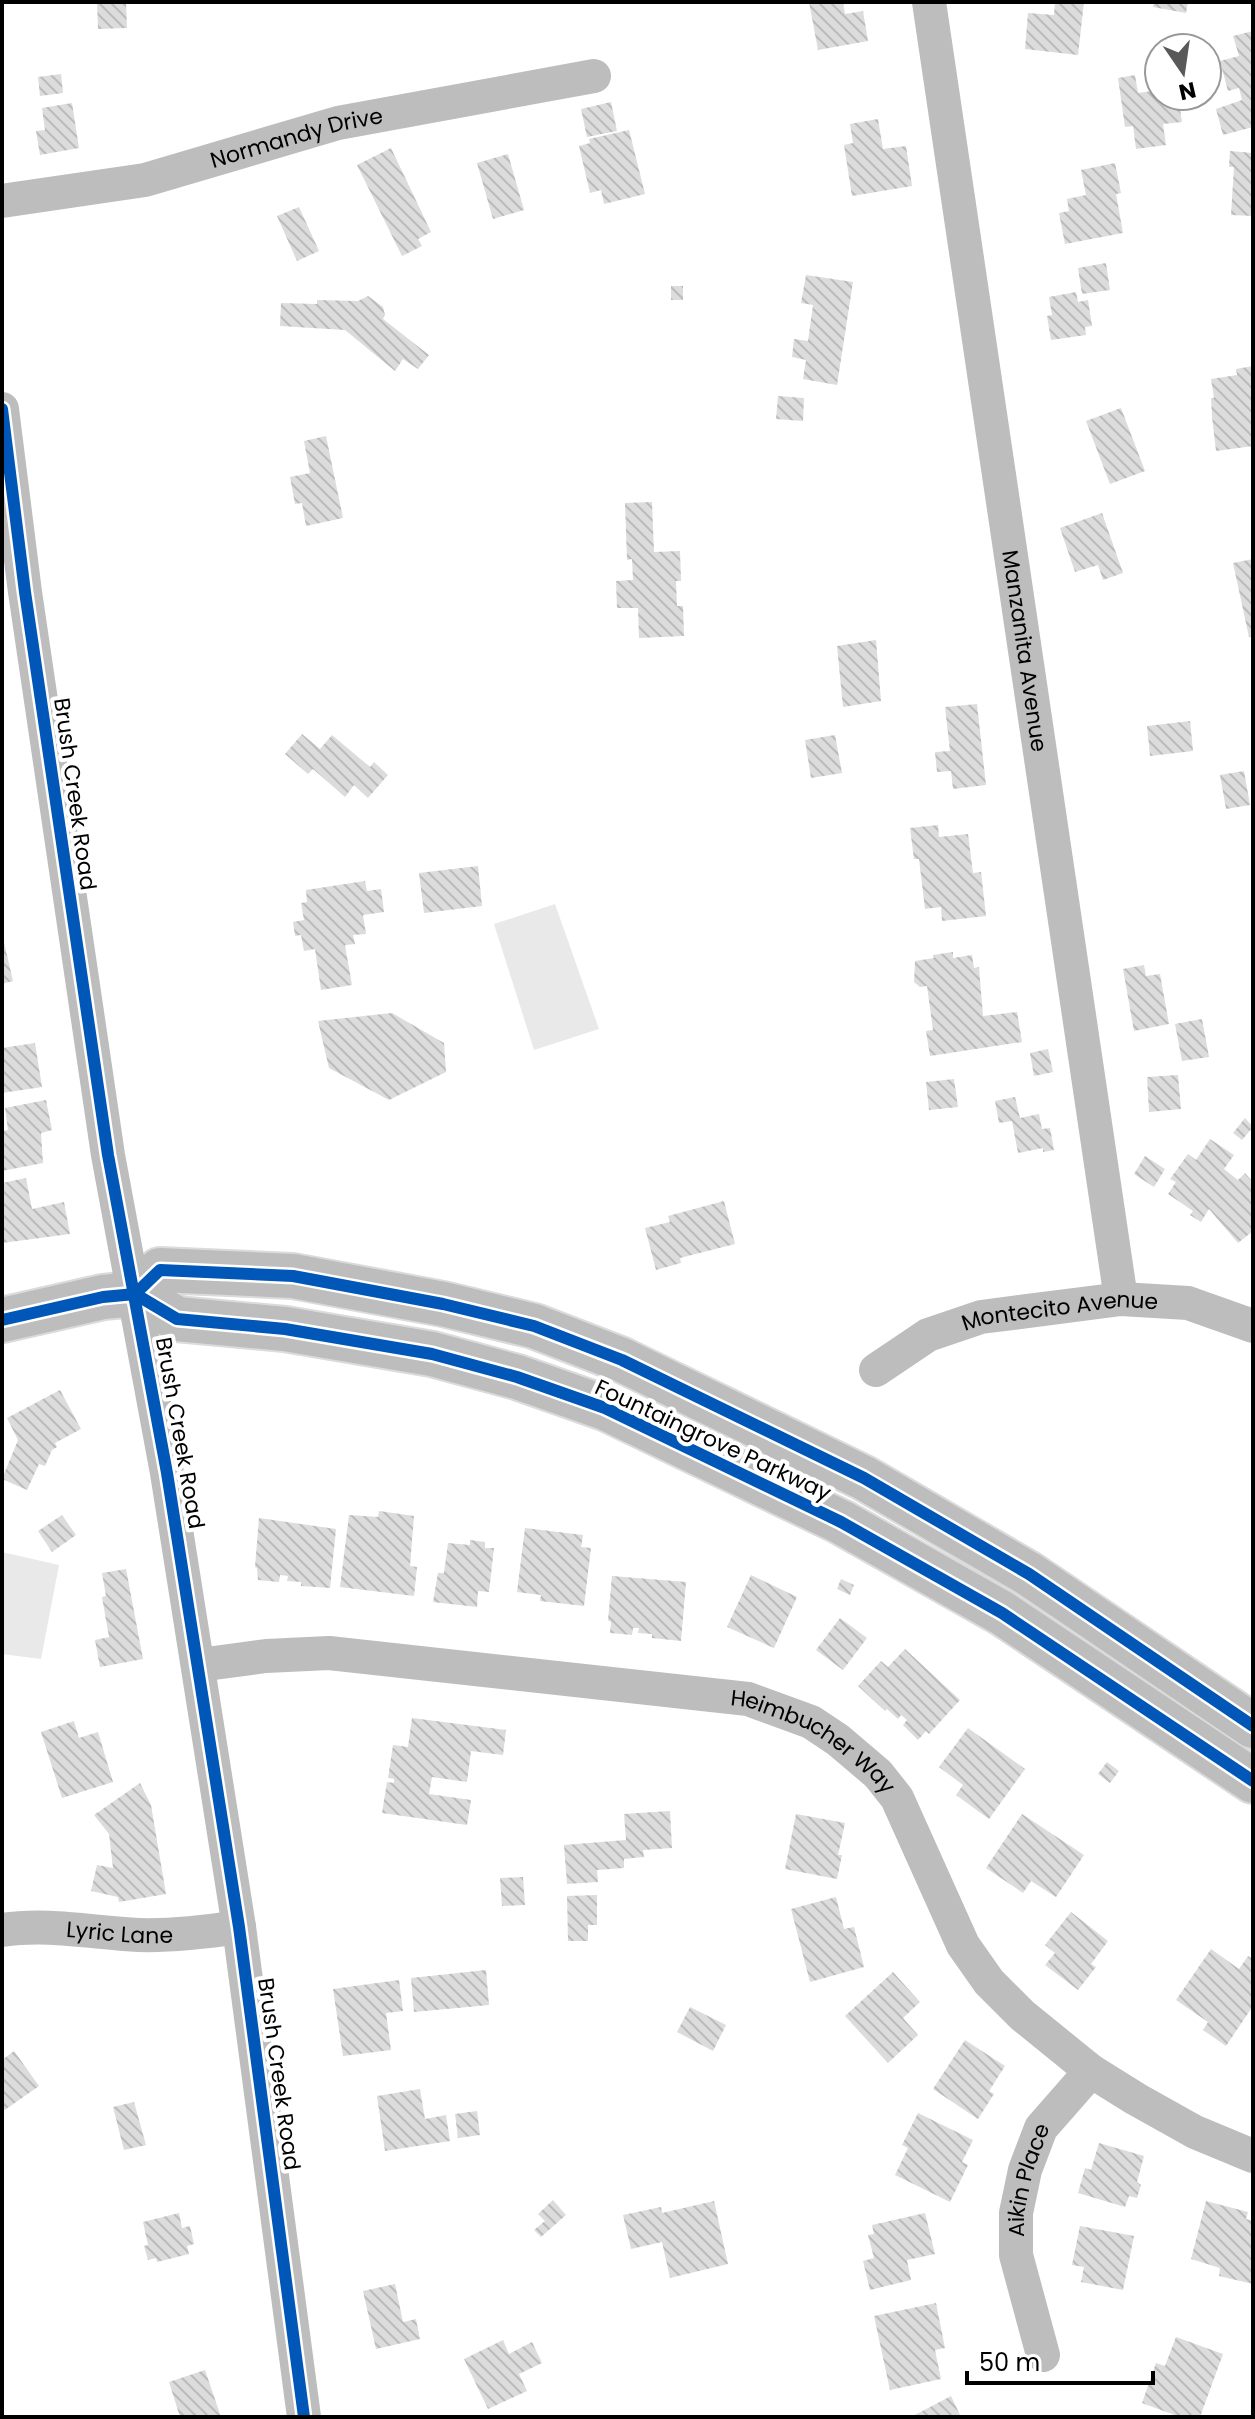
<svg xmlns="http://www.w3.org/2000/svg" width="1255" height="2419" viewBox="0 0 1255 2419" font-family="Poppins,sans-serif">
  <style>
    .green { fill: #e9e9e9 }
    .building { fill: url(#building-back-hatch) }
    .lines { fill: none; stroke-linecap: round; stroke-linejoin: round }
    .major-casing { stroke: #dbdbdb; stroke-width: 48 }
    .minor { stroke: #bdbdbd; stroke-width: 34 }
    .major { stroke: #bdbdbd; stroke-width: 44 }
    .cycleway-casing { stroke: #fff; stroke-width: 17 }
    .cycleway { stroke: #0057b8; stroke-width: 12 }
    .labels { text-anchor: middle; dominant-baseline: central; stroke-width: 8; stroke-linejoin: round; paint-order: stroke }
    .street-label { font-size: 22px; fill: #000; stroke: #fff }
  </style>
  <defs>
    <pattern id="building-back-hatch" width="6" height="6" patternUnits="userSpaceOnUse" patternTransform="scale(2)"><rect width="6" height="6" fill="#dcdcdc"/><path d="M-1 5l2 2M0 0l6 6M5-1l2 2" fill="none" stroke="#bbb"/></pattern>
  </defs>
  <rect width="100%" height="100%" fill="#fff"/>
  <path class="green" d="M555,904L599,1029L534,1050L494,924Z
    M2,1552L59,1565L41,1659L2,1654Z"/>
  <path class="building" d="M97,2H126L127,28L98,29Z
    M809,2H843L845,14L863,11L868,41L818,50Z
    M1055,2H1084L1078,55L1025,49L1028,13L1054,15Z
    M1154,2H1188L1186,13L1153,7Z
    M1253,31V127L1223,135L1216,109L1242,100L1239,88L1228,91L1220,61L1239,56L1233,36Z
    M61,74L63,93L40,96L38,77Z
    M1135,75L1138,93L1159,90V96H1178L1182,122L1163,124L1166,145L1136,149L1133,126L1125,127L1118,78Z
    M611,102L617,131L587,137L581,109Z
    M72,103L79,148L40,155L36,131L45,130L42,108Z
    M878,119L883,149L906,146L912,186L852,196L844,145L853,143L850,124Z
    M629,130L645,194L604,204L601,190L590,193L579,146L590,143L589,139Z
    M391,148L431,232L418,239L422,246L402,256L357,165Z
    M1230,151L1253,153V216L1231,215L1234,167H1229Z
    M508,154L524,210L493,219L477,163Z
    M1115,163L1121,193L1116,194L1123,233L1065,244L1059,213L1069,211L1067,199L1086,195L1081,170Z
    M299,207L319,251L297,261L277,216Z
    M1106,263L1110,290L1082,294L1078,268Z
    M806,275L853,282L837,385L803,379L806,360L792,357L794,339L808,341L813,305L801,303Z
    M671,286H683V300H671Z
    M1076,292L1078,302L1088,300L1092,326L1085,327L1086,335L1051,340L1047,316L1052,315L1049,297Z
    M368,296L383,307L385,315L383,319L429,355L418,369L403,359L395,371L345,330L280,326L281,303L317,304V300L358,301Z
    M1253,366V446L1216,451L1212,417L1211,398H1214L1211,379L1237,375L1236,369Z
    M778,396L804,398L803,421L776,419Z
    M1121,408L1145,471L1110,484L1086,421Z
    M326,436L343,518L306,526L302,503L295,504L290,477L310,473L304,441Z
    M652,502L654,552L680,551L681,581H676L677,606H683L684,636L639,638L638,608H617L616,581L633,580L632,559L627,560L625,503Z
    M1102,513L1123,573L1103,580L1098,565L1075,572L1060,528Z
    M1253,559V637H1249L1233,563Z
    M876,640L881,701L843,707L837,646Z
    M977,704L986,785L953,789L951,771L937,772L935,752L950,751L945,707Z
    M1190,721L1193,751L1150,756L1147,726Z
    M302,734L320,749L332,735L370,767L374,762L388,775L368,798L354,785L345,797L313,769L308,774L285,754Z
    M835,735L842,773L811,778L805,740Z
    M1244,771L1250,805L1226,809L1220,775Z
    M938,825L939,837L968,834L973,873L981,872L986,916L942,921L941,907L925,909L919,859H914L910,828Z
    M478,866L482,906L424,913L419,873Z
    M365,881L367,891L381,889L384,912L363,915L366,934L353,935L355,944L345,945L352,985L321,990L315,949L304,951L301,935L295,936L293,922L304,920L301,903L307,902L306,890Z
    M3,938L13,981L2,984V939Z
    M953,952V958L972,955L974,968L979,967L983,1016L1017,1012L1022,1042L930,1056L926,1031L933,1030L927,986L920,987L914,982L915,961L934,958L933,955Z
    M1144,965L1146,976L1160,974L1169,1024L1134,1031L1123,969Z
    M392,1013L444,1043L446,1072L389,1100L329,1068L318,1021Z
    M1202,1019L1209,1057L1182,1061L1175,1024Z
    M35,1043L42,1087L2,1093V1048Z
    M1048,1049L1053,1072L1034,1076L1030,1053Z
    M1178,1075L1181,1109L1149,1112L1147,1077Z
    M954,1079L958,1107L929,1110L926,1082Z
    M1015,1097L1020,1118L1039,1114L1042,1129L1050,1128L1054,1150L1043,1152V1148L1018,1153L1012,1121L999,1123L995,1101Z
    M46,1100L52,1130L41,1133L43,1163L2,1171V1131L8,1130L5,1108Z
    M1245,1118L1253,1127L1242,1140L1233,1133Z
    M1210,1139L1234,1155L1224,1169L1238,1180L1245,1173L1253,1182V1231L1238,1243L1209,1209L1201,1222L1190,1215L1193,1211L1168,1194L1176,1182L1170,1179L1188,1154L1196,1160Z
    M1145,1156L1165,1169L1154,1187L1134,1174Z
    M26,1178L32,1209L64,1202L70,1234L2,1243V1183Z
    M724,1201L735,1244L680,1258L681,1263L656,1270L645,1228L670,1222L668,1216Z
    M60,1390L81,1429L55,1443L57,1447L52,1450L45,1466L39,1464L27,1490L2,1479L18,1440L7,1418Z
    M379,1511L414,1516L410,1566L417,1567L414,1596L340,1587L349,1515L378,1517Z
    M62,1515L76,1535L52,1552L38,1531Z
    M259,1518L336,1529L330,1588L301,1586V1582L287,1581L288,1576L280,1575L279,1582L258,1580L257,1568L255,1567Z
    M525,1528L583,1535L581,1547L591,1548L584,1606L540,1601L541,1595L517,1592Z
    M470,1540L485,1542V1548H494L489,1592L478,1591L477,1607L433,1602L438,1573H444L448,1543L470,1545Z
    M126,1569L143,1659L100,1667L95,1640L109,1637L102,1597L106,1596L102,1573Z
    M751,1575L797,1597L774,1648L727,1627Z
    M612,1576L686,1582L681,1641L652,1638V1634L638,1633L639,1628H633L632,1635L610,1633L611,1622L608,1620Z
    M841,1579L854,1585L850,1595L837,1589Z
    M840,1618L867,1638L843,1670L816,1650Z
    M905,1649L960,1700L929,1734L926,1731L918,1740L903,1725L907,1720L901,1715L898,1719L887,1709L885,1711L858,1686L881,1661L888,1667Z
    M412,1718L506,1730L503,1755L471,1751L467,1782L432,1777L429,1794L471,1800L467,1825L382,1813L387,1782L394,1783V1779L388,1778L393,1745L408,1747Z
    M74,1721L79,1738L98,1732L113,1782L62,1798L41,1732Z
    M968,1728L1025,1769L989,1819L956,1795L963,1785L939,1767Z
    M1107,1762L1119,1771L1110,1783L1098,1774Z
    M140,1783L151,1805L166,1894L119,1902L118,1897L91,1891L97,1865L113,1868L109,1834L94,1815Z
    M670,1811L672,1848L643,1850L644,1857L624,1859V1868L597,1870L598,1882L567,1884L564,1845L626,1840L624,1814Z
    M796,1814L845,1823L838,1855H842L837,1879L785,1869Z
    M1022,1814L1084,1855L1056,1897L1031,1881L1023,1893L986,1868Z
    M523,1877L525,1905L502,1906L500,1878Z
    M597,1895V1925H588V1941H568L567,1896Z
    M836,1897L844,1929L854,1927L864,1967L810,1982L791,1909Z
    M1071,1912L1108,1941L1091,1964L1096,1967L1078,1990L1045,1965L1055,1953L1045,1945Z
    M1211,1949L1239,1969L1248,1956L1253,1959V2006L1226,2046L1203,2030L1208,2022L1176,2000Z
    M486,1970L489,2005L414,2012L411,1978Z
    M893,1972L920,2002L903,2018L918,2035L888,2063L845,2016Z
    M399,1980L403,2011L386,2013L391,2050L343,2056L333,1989Z
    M690,2007L726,2025L713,2051L677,2032Z
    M965,2040L1005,2066L989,2091L994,2094L978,2119L933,2089Z
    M14,2051L39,2086L2,2112V2060Z
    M420,2089L425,2119L446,2115L450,2141L385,2151L377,2096Z
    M134,2102L146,2145L124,2150L113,2107Z
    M477,2111L480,2135L458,2138L455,2114Z
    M918,2113L973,2140L962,2162L968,2165L950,2202L895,2175L908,2148L902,2145Z
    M1099,2143L1144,2156L1137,2182L1141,2185L1137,2198L1129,2196L1125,2207L1078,2193L1085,2168L1091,2170Z
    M553,2200L566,2215L541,2237L534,2230L545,2221L538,2214Z
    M714,2201L728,2264L670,2278L662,2242L631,2249L623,2215L661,2207L662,2213Z
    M1206,2201L1248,2212L1246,2219L1253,2221V2284L1219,2276L1220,2268L1191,2259Z
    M179,2213L182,2228L190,2226L194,2244L187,2246L189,2254L157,2262L156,2258L148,2260L144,2246L148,2245L143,2222Z
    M925,2213L935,2254L907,2260L911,2280L870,2290L863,2261L874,2258L868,2235L874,2234L872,2225Z
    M1080,2226L1134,2236L1123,2290L1081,2282L1084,2267L1072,2265Z
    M395,2284L403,2322L416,2319L420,2339L376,2349L363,2291Z
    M936,2303L945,2348L935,2350L941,2379L890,2390L874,2316Z
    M1176,2337L1223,2354L1200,2417H1180L1142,2403L1156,2363L1165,2366Z
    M503,2340L509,2354L532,2342L542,2363L519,2374L527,2391L488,2409L464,2359Z
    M205,2370L221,2417H180L169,2382Z
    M951,2396L961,2417H911Z"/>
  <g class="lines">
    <g class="major-casing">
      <path id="major" d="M135,1294L160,1270L293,1276L443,1304L534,1326L622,1360L864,1478L1029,1574L1253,1726
        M135,1294L177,1319L285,1329L432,1354L517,1377L605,1408L841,1522L1002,1613L1253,1781
        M2,1320L103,1297L135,1294"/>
    </g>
    <g class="minor">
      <path id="s1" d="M929,2L1121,1299"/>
      <path id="s2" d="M2,201L145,180L338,123L594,76"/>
      <path d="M2,409L25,592L108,1155L167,1473L239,1927L304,2417"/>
      <path id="s3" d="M876,1370L928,1335L981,1317L1121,1299L1188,1303L1253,1326"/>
      <path id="s4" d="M199,1665L266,1656L329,1653L748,1699L811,1722L838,1740L878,1774L897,1798L963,1945L989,1982L1022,2015L1091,2071L1136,2099L1195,2132L1253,2156"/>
      <path id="s5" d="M2,1930C49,1923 93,1933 139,1935C172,1936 206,1932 239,1927"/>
      <path id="s6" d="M1043,2355L1016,2255V2213L1025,2170L1041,2128L1091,2071"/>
    </g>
    <use href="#major" class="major"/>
    <g class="cycleway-casing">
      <path id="cycleway" d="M2,409L25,592L108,1155L167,1473L239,1927L304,2417
        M135,1294L160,1270L293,1276L443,1304L534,1326L622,1360L864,1478L1029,1574L1253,1726
        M135,1294L177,1319L285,1329L432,1354L517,1377L605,1408L841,1522L1002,1613L1253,1781
        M2,1320L103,1297L135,1294"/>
    </g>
    <use href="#cycleway" class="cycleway"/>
  </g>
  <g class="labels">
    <g class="street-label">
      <text stroke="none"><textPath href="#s2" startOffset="302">Normandy Drive</textPath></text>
      <text stroke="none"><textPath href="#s1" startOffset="656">Manzanita Avenue</textPath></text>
      <text transform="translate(75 794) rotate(82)">Brush Creek Road</text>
      <text stroke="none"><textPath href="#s3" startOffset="198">Montecito Avenue</textPath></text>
      <text transform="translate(180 1433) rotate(80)">Brush Creek Road</text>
      <text transform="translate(713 1440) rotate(25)">Fountaingrove Parkway</text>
      <text stroke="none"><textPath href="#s4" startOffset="630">Heimbucher Way</textPath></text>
      <text stroke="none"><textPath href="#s5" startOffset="118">Lyric Lane</textPath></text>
      <text transform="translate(279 2074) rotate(82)">Brush Creek Road</text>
      <text stroke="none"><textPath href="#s6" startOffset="180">Aikin Place</textPath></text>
    </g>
  </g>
  <rect width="1255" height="2419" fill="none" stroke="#000000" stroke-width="8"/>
  <g transform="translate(1183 72) rotate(167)"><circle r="38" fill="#ffffff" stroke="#999999" stroke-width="2"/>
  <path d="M0-6L14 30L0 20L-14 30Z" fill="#595959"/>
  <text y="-12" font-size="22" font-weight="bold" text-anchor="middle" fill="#000000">N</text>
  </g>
  <path d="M967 2371v12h186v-12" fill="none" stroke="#000000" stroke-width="4"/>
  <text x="979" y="2371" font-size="24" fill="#000000" stroke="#ffffff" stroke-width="6" paint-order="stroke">50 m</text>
</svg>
